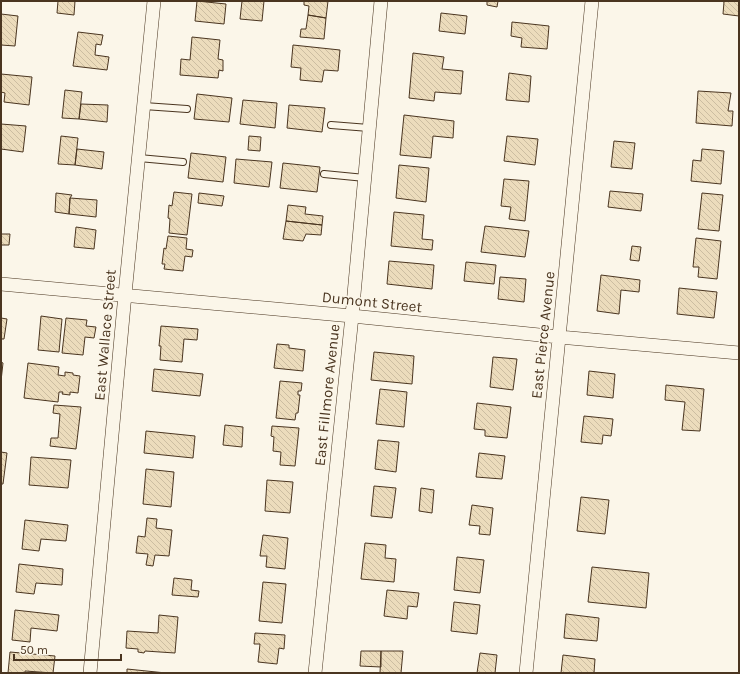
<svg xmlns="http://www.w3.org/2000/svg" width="740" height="674" viewBox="0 0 740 674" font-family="Karla,sans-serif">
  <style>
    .building { fill: url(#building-back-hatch); stroke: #4a3520 }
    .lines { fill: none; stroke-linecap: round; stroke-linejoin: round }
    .service-casing { stroke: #4a3520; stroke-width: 8 }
    .minor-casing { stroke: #4a3520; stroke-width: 14 }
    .service { stroke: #fbf6e9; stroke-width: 6 }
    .minor { stroke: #fbf6e9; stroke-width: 13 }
    .labels { text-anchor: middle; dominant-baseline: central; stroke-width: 3; stroke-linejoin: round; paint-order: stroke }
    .street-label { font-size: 15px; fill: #4a3520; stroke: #fbf6e9 }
  </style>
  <defs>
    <pattern id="building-back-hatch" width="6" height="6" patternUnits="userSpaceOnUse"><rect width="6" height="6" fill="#ecdcbc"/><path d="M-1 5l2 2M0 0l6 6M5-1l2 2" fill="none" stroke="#ccbda1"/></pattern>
  </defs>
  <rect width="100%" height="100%" fill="#fbf6e9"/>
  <path class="building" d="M58,1H75L74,15L57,13Z
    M197,1L226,4L224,24L195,21Z
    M242,1H264L262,21L240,19Z
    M304,1H328L326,18L308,15L309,6L304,5Z
    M487,1H498L497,7L487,5Z
    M722,1H739V16L723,14L724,2Z
    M441,13L467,16L465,34L439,31Z
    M1,14L18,16L15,46L1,45Z
    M308,15L326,18L324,39L300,37L301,29H306Z
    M512,22L549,26L547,49L521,47L522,38L511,36Z
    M78,32L103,35L101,45L96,44L95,55L109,57L107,70L73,66Z
    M192,37L220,40L218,59L223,60V71L219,70L218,78L180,75L181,59L190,60Z
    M293,45L340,50L338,71L324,70L322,82L300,80L301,68L291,67Z
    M413,53L444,57L442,69L463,71L461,94L435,92L434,101L409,98Z
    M509,73L531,76L529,102L506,100Z
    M1,74L32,77L29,105L4,102L5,93L1,92Z
    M65,90L82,92L79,119L62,118Z
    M698,91L731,93L728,111H733L732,126L696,123Z
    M197,94L232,98L229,122L194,119Z
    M243,100L277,103L275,128L240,124Z
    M81,104L108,105L107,122L79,119Z
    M289,105L325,108L322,132L287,128Z
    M404,115L454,121L453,138L433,136L431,158L400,155Z
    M1,124L26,126L23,152L1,149Z
    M61,136L78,138L75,165L58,164Z
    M249,136L261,137L260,151L248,150Z
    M507,136L538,139L535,165L504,161Z
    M614,141L635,143L632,169L611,167Z
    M77,149L104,152L102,169L75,165Z
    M702,149L724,151L721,184L691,181L693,160L701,161Z
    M191,153L226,157L223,182L188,178Z
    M236,159L272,162L269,187L234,183Z
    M283,163L320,167L317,192L280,188Z
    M399,165L429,168L426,202L396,198Z
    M504,179L529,181L525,221L509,219L511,207L501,206Z
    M610,191L643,194L641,211L608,207Z
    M174,192L192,194L187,235L169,233L170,219L168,218L169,205L172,206Z
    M56,193L72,195L70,198L69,214L55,212Z
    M199,193L224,196L222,206L198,203Z
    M702,193L723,195L719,231L698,229Z
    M70,198L97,200L96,217L69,214Z
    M288,205L306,207L305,214L323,216L322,225L286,221Z
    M394,212L424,215L422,239L433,240L432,250L391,246Z
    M286,221L322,225L321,235L306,234L303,241L283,239Z
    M485,226L529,231L525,257L481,252Z
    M76,227L96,230L94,249L74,247Z
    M1,234H10L9,245H1Z
    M168,236L187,238L186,249L193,250L192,257L185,256L183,271L164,269L165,264H162L164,248L166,249Z
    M696,238L721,241L717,279L698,277L699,267H693Z
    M632,246L641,247L639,261L630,260Z
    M389,261L434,265L432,289L387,284Z
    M466,262L496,265L494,284L464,281Z
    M601,275L640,280L639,292L621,290L619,314L597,311Z
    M500,277L526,279L524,302L498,299Z
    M679,288L717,292L714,318L677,314Z
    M41,316L62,319L59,352L38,350Z
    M1,318L7,319L4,339H1Z
    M66,318L87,320L86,326L96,327L94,338L85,337L83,355L62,353Z
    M161,326L198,329L197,340L184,339L182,362L160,360L161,346H159Z
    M277,344L289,345V348L305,350L303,371L274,368Z
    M374,352L414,356L412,384L371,380Z
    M493,357L517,359L513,390L490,387Z
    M1,362L3,363L1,381Z
    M28,363L59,367L58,375L65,376V372L73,373V375L80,376L78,393L70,392V395L62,394L63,392H59L58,402L24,398Z
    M154,369L203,374L200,396L152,391Z
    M589,371L615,374L613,398L587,395Z
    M280,381L302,383L301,391H298V395H300L298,413H296L295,420L276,418Z
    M666,385L704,389L700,431L682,430L685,402L665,400Z
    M380,389L407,392L404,427L376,424Z
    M477,403L511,407L507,438L485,436V430L474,429Z
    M54,405L81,407L76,449L50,446L51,438H58L60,414L53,413Z
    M584,416L613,419L611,436L603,435L602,444L581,442Z
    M225,425L243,427L242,447L223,445Z
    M272,426L299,428L295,466L280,465L281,452L273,451L274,437L271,436Z
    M146,431L195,436L193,458L144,453Z
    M378,440L399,442L396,472L375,469Z
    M1,452L7,453L3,484H1Z
    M479,453L505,456L502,479L476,477Z
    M31,457L71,460L68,488L29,485Z
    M146,469L174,472L171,507L143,504Z
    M267,480L293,482L290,513L265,511Z
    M374,486L396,488L392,518L371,516Z
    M421,488L434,490L432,513L419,511Z
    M581,497L609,500L605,534L577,531Z
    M472,505L493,508L490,535L479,534L480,526L469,525Z
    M147,518L157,519L156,528L172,530L169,556L155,555L153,566L146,565L148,554L136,553L138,536L145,537Z
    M25,520L68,525L66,541L41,539L39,551L22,549Z
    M263,535L288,538L285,569L266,567L267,556H260Z
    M365,543L386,545L385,558L396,559L394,582L361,579Z
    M457,557L484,560L480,593L454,590Z
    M19,564L63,569L62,585L36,583L34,594L16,592Z
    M592,567L649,573L646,608L588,602Z
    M174,578L192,580L191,590L199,591L198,597L172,595Z
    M263,582L286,584L282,623L259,621Z
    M387,590L419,593L417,607L408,606L407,619L384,616Z
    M454,602L480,605L477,634L451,631Z
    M15,610L59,615L57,631L31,628L30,642L12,640Z
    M566,614L599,618L597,641L564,638Z
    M159,615L178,617L175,653L145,651L144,653L138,652V649L126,648L127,631L158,633Z
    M255,633L285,635L284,649L279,648L277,664L258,662L260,644H254Z
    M361,651H381V667L360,666Z
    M381,651H403L401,673H380Z
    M10,652L55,656L53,673L25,671V673H8Z
    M480,653L497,655L495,673H477Z
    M563,655L595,659L594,673H561Z
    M127,669L166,673H127Z"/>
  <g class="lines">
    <g class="service-casing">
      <path id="service" d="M144,106L187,109
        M331,125L369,128
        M139,158L183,162
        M324,174L365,178"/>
    </g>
    <g class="minor-casing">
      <path id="minor" d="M1,284L352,316L559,337L739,353
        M90,673L125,294L154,1
        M315,673L352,316L381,1
        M526,673L592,1"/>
    </g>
    <use href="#service" class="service"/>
    <use href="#minor" class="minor"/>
  </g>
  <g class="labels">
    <g class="street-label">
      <text transform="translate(372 302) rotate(6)">Dumont Street</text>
      <text transform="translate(105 335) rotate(-85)">East Wallace Street</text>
      <text transform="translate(543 335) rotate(-84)">East Pierce Avenue</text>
      <text transform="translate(327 395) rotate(-84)">East Fillmore Avenue</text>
    </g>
  </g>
  <rect width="740" height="674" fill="none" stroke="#4a3520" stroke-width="4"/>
  <path d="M14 654v6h107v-6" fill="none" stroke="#4a3520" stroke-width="2"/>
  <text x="20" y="654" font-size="12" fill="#4a3520" stroke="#fbf6e9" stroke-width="3" paint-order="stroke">50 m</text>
</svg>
